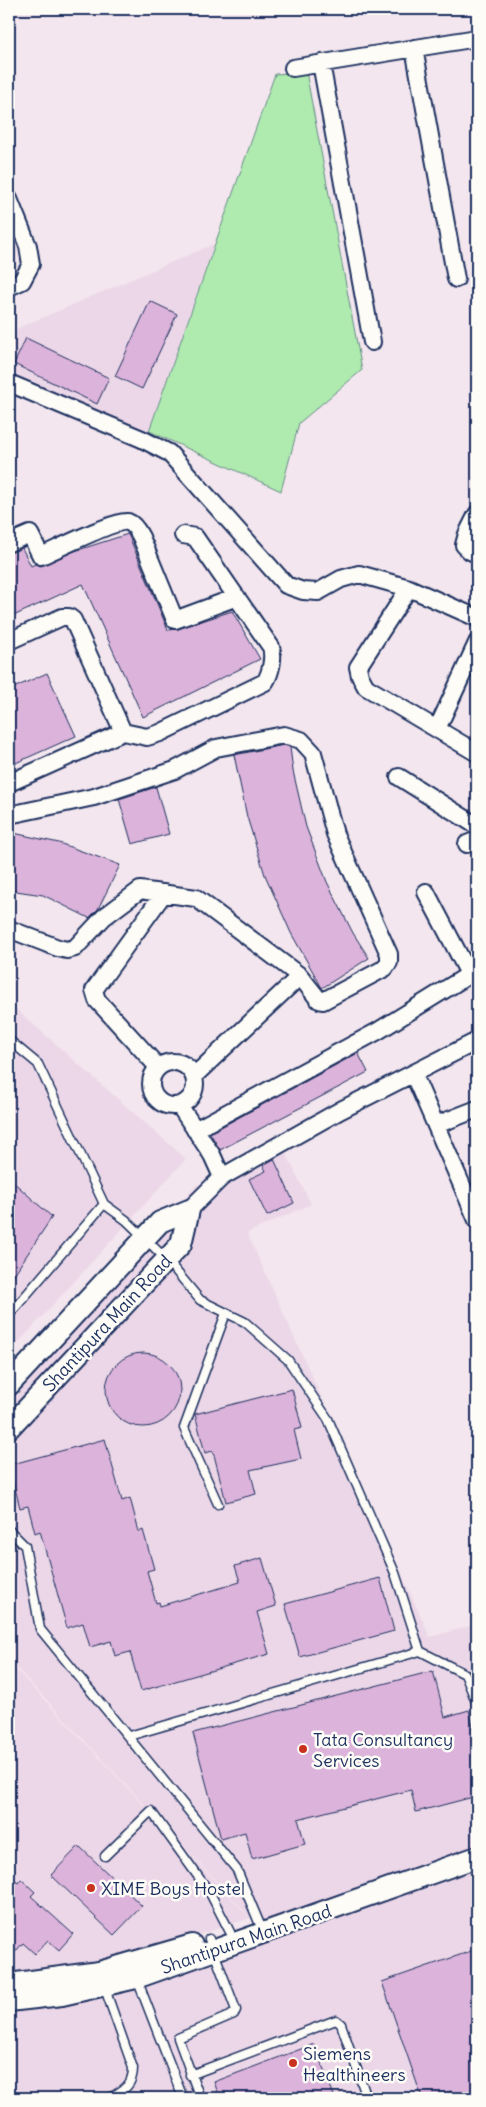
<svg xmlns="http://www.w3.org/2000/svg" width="486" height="2107" viewBox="0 0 486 2107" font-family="Delius,sans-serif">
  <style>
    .built { fill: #ecd7e8 }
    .park { fill: #afeaaf; stroke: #658c86 }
    .building { fill: #dcb3da; stroke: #1b2f5e }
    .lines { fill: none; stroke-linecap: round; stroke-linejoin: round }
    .service-casing { stroke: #1b2f5e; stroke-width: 11 }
    .minor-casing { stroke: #1b2f5e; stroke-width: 20 }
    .tertiary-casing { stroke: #1b2f5e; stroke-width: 24 }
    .service { stroke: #fdfcf7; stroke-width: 8 }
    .minor { stroke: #fdfcf7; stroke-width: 16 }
    .tertiary { stroke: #fdfcf7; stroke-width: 20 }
    .poi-dot { fill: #c8321e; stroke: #fdfcf7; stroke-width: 2 }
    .labels { text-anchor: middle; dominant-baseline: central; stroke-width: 5; stroke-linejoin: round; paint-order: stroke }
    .street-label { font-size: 18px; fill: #1b2f5e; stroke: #fdfcf7 }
    .poi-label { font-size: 18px; fill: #1b2f5e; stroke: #fdfcf7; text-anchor: start }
  </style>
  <rect width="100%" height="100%" fill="#f3e6ee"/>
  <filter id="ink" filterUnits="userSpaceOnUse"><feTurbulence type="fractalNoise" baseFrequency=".02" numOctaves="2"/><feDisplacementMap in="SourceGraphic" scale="10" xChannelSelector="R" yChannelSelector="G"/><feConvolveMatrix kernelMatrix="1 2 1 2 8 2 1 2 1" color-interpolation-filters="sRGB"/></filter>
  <g filter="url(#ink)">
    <path class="built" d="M214,244L149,431L9,373V332Z
      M9,1003L186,1159L9,1353Z
      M284,1150L311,1204L247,1233L430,1637L474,1625L477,1635V1849L261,1929L9,1660V1398L197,1185Z
      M9,1662L250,1918L146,1952L64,1969L9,1974Z
      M477,1865V2098H9V2010Z"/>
    <path class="park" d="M306,72L362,370L299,423L281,491L149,431L275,74Z"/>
    <path class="building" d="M150,301L177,314L142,389L115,376Z
      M26,338L109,378L97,404L14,364Z
      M128,534L168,630L178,629L232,611L260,659L143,717L83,584L9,618V553L22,548L31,566L35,564L41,566L75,551Z
      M47,673L76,736L9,766V690Z
      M284,745L290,747L293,771L306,827L327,882L353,933L369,958L322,988L291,933L265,875L247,817L234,755Z
      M156,787L169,834L132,844L119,799Z
      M9,832L59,843L120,865L98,909L89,918L43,895L9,890Z
      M358,1053L368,1072L220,1150L210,1133Z
      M274,1159L294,1203L267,1216L249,1179L266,1171L263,1165Z
      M9,1178L52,1217L9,1282Z
      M106 1390a37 37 0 1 1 74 0a37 37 0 1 1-74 0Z
      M292,1389L302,1428L294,1430L301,1459L250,1470L256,1494L226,1502L213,1451L205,1453L195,1414Z
      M105,1439L122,1501L130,1498L139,1532L143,1530L154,1569L147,1571L156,1603L159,1602L160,1606L240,1582L235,1566L262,1558L276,1606L257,1612L269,1654L141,1691L130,1652L115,1656L111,1641L90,1647L83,1623L67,1628L40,1531L35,1533L28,1506L20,1508L9,1465Z
      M380,1578L394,1631L300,1657L285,1604Z
      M433,1671L445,1717L469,1710L477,1743V1796L416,1812L411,1790L298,1819L305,1844L252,1859L245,1832L221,1839L193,1733Z
      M79,1846L142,1906L114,1935L51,1875Z
      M9,1875L18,1883L21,1879L35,1892L31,1896L73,1934L59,1950L48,1940L35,1954L23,1943L9,1959Z
      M477,1949V2098H454L451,2091L429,2098H422L382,1982Z
      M314,2044L335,2098H220L214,2082Z"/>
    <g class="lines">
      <g class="service-casing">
        <path id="service" d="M9,1040L38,1064L104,1204L9,1315
          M104,1204L126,1220L166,1259L200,1300L245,1322L288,1360L328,1419L395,1573L420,1651
          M218,1504L184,1428L226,1313
          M9,1530L25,1546L40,1629L237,1870L263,1932
          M129,1736L420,1651L465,1674L477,1704
          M105,1856L151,1811L210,1893L230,1932
          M137,1979L183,2098
          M104,1986L133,2068C133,2085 124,2090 110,2098
          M190,2075L336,2020L341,2024L367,2098
          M200,2098L178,2038L234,2014L236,2010L209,1939"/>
      </g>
      <g class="minor-casing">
        <path id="minor" d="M414,48L456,279
          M321,63L372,342
          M293,68L477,38
          M9,199L28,246L31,264L22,281L9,287
          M9,383L142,439L169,453L286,585L303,591L318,592L341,579L359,574L409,588
          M477,514L467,534L464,545L470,551L477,554
          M9,543L30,534L41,556C55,550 117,519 128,522C134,524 138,531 141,537L175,620L237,597
          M477,618L409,588L358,667L360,676L366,687L477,753
          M9,641L62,617H69L73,620L123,732
          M437,729L477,643
          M399,777L477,826
          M9,783L123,732L147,737L160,733L265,682C271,673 274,657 271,647L195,537L183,535
          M9,815L94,797L175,770L216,748L284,735L301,740L313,753L335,834L389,954V962L385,968L323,1001L319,1000L300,976L196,898L140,890L104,917L75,948L67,950L58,948L9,929
          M467,844L477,840
          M151 1084a22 22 0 1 1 44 0a22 22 0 1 1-44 0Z
          M158,1067L97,1000L94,990L164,893
          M413,1073L477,1220
          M194,1076L300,976
          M179,1105L212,1155L222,1177
          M436,1125L477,1109
          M195,1130L378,1031L467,976L468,973L467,970L426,892
          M189,1210L222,1177L341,1110L477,1041"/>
      </g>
      <g class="tertiary-casing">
        <path id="tertiary" d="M9,1385L160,1222L189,1210
          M9,1428L181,1244L189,1210
          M9,1984L99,1972L192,1945
          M9,2001L62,1995L136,1978L477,1857"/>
      </g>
      <use href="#service" class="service"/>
      <use href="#minor" class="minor"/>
      <use href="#tertiary" class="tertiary"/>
    </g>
  </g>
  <g class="poi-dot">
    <circle cx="303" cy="1749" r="5"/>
    <circle cx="91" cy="1888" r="5"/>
    <circle cx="293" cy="2063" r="5"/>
  </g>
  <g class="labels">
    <g class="street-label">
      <text transform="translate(107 1323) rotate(-47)">Shantipura Main Road</text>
      <text transform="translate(246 1939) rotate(-19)">Shantipura Main Road</text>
    </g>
    <g class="poi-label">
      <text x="313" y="1739">Tata Consultancy<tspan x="313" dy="21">Services</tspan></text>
      <text x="101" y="1888">XIME Boys Hostel</text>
      <text x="303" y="2053">Siemens<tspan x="303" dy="21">Healthineers</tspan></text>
    </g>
  </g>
  <rect width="486" height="2107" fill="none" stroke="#fdfcf7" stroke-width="30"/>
  <rect x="15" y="15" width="456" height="2077" fill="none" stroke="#1b2f5e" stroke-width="2" filter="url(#ink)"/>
</svg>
